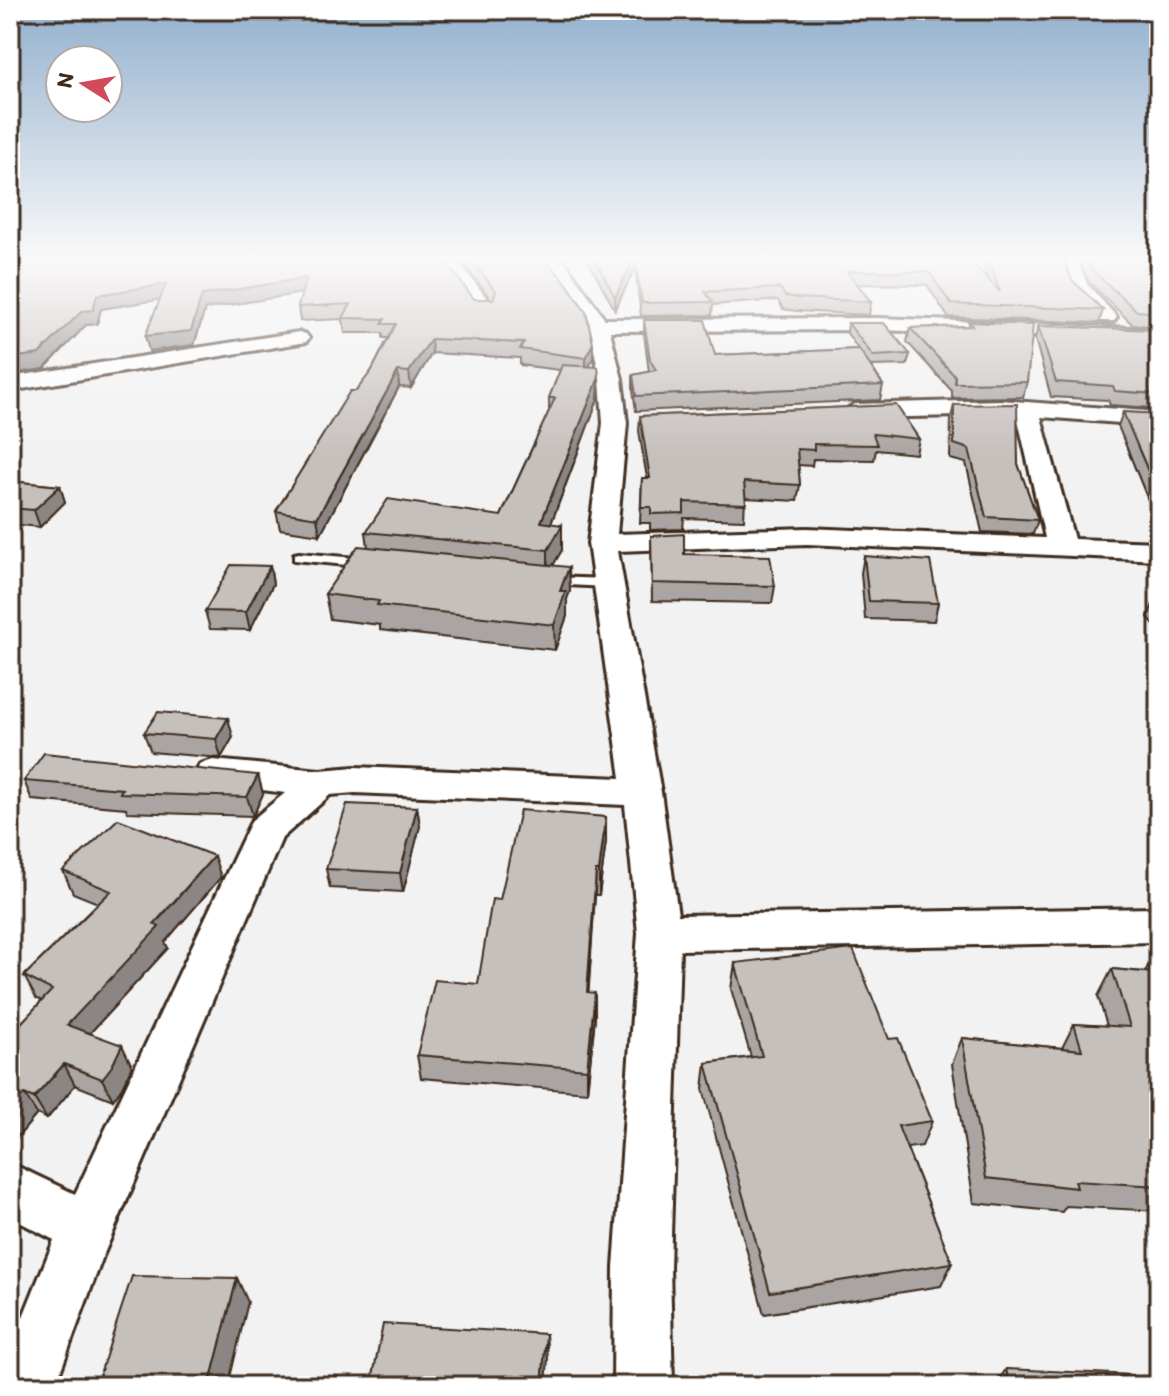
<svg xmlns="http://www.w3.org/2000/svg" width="1169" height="1396" viewBox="0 0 1169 1396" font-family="Itim,sans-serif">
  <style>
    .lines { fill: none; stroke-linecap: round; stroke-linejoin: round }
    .lane-casing { stroke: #3b2a1e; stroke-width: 6 }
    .street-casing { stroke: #3b2a1e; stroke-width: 6 }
    .lane { fill: #fff; fill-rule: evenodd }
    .street { fill: #fff; fill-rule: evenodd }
    .wall { fill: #aaa5a3; stroke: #3b2a1e; stroke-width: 2 }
    .shaded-wall { fill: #8b8684; stroke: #3b2a1e; stroke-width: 2 }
    .building { fill: #c6c0bd; stroke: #3b2a1e; stroke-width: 2 }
  </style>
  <rect width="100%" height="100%" fill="#f3f2f2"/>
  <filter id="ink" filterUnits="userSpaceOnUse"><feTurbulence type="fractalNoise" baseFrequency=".0125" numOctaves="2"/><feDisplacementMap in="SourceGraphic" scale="16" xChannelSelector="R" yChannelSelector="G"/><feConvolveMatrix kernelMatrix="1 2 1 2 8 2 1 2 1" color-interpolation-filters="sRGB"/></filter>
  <g filter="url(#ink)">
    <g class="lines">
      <g class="lane-casing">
        <path id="lane" d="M299,553L368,559L375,563L368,567L294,560V554Z
          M550,577L609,579L616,583L609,587L545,584L543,581L545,578Z"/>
      </g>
      <g class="street-casing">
        <path id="street" d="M437,258H455L494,307L491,311H477Z
          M544,258H562L605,319L879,318L1159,329V341L879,330L610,331L622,379L627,423L617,534L807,528L1045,538L1017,415L855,418L843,411L855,404L1001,400L1159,412V426L1041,417L1074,539L1159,542V560L807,544L618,551L661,792L678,915L1159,908V942L680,950L670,1267L673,1386H613L614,1267L638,933L625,805L355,793L330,795L282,838L103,1256L55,1386H10V1349L54,1240L10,1217V1163L75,1194L247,830L252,820L285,793L200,782L195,773L200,764L213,760L320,770L355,767L621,778L588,543L603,423L600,379L589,325Z
          M1058,258H1076L1087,284L1117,317L1114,321H1100L1069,286Z
          M299,332L306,334L309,338L306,342L10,391V377Z"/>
      </g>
      <use href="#lane" class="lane"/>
      <use href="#street" class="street"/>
    </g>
    <path class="wall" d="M10,258L474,299H491L459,258H543L593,343V358L589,367L599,377L598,399L551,524L562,550L553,565L570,591L567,599V616L555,650L380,630V625L330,619L325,594L368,547L366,532L501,516L549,411V398L560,370L520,365V358L432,353L411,388L399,387L320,535L280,529L276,511L372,370L388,338H383V333H345L343,319L300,321L298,307L302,293L205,309L194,345L149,351L160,299L101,309L97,324L86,325L44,369L10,374Z
      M590,258H968L988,280L981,258H1063L1072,280L1103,310L1099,323L948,317L927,285L857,284L871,302L869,315L796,311L783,309L778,300L713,305L712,315L641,316L635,268L615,310L590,264Z
      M1078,258H1159V327L1132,324L1089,282Z
      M644,320L715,355L858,349L847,333L848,323L910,354L907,365L871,366L883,385L880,400L636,411L633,390V375L649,372L644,334Z
      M969,322L1027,382L1023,397L952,398V391L907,342L910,328L968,326Z
      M1038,326L1159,330V404H1153L1152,408L1110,405L1108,400L1051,397L1035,339Z
      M896,405L919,439L916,454L876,450L874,460L813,459L812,466L798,465L800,485L797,501L745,498L744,520L684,518L683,529L650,530V523H640L642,478H647L639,431L640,416Z
      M954,405L1018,464L1038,520L1033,534L982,532L966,463L950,459L951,418Z
      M1123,412L1159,414V501L1148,500L1118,426Z
      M10,481L60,486L65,502L40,527L10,524Z
      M651,536L684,554L775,586L772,603L652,601Z
      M864,556L938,603L934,621L865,619L861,573Z
      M270,566L273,584L250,630L210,629L205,611Z
      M1155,599H1159V632L1148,617Z
      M144,733L233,737L221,758L151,752Z
      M258,775L263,794L253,816L127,812L126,808L32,800L24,781Z
      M417,807L420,826L403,892L330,888L326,869Z
      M606,841L599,895H595L588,993L595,1017L587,1092L421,1078L417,1055L478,984L500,900Z
      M63,871L221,877L165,942L168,948L90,1033L132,1066L122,1087L113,1100L75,1085L47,1119L37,1114L17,1138L10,1135V1035L42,1001L36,998L24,976L98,903L73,893Z
      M1159,959V1211L1066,1206L1062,1212L974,1203L952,1064L962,1038L1062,1048L1074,1024L1107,1026L1098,996L1112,969L1145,972L1150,962Z
      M735,963L889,1039L932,1121L922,1146L907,1148L952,1263L941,1286L764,1314L703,1089L706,1063L751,1057L731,989Z
      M1006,1369L1136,1386H995Z"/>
    <path class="shaded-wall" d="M634,258L635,268L615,310V297Z
      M306,278L308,292L205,309L194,345L149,351L145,336L202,295Z
      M166,284L170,298L101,309L97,324L86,325L44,369L11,374L10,358L97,295Z
      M431,339L432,353L411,388L409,372Z
      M593,343V358L586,373V358Z
      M398,371L399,387L320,535L317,518Z
      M599,377L598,399L542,547L541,522Z
      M60,486L65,502L40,527L34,510Z
      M562,525V550L548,574V550Z
      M270,566L273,584L250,630L246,612Z
      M569,567L570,591L567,599V616L555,650L554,625L560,591Z
      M228,718L233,737L221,758L216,739Z
      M258,775L263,794L253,816L247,797Z
      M417,807L420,826L403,892L400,873Z
      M606,817V841L599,895V871Z
      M214,856L221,877L165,942L168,948L78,1046L67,1025Z
      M596,871L595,895L587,1016V992Z
      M595,993V1017L587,1092V1069Z
      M122,1045L132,1066L122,1087L113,1100L102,1079Z
      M64,1064L75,1085L47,1119L34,1098Z
      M24,1094L37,1114L17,1138L10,1128V1110Z
      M237,1278L248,1302L228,1386H209Z
      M546,1334L548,1358L546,1386H542Z"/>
    <path class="building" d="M10,258H443L474,299H493L496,291L469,258H543L565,281L586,312L593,343L586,358L520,349L524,343L431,339L409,372L398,371L317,518L276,511L350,391H356L372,370L396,324H382L385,319L343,318L351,304L298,307L306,278L202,295L191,331L145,336L166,284L97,295L93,310L82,311L39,354L10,358Z
      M594,258H634L615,297Z
      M635,258H968L1000,292L988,258H1063L1072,280L1103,310L951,304L929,272L847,271L871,302L798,298L785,296L780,288L705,292L713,302L642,303Z
      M1087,258H1159V313L1137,311L1092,270Z
      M644,320H705L715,355L859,349L883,385L636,396L633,375L656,370L650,360Z
      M969,322L1033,325L1027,382L955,383V376L910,328L972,326Z
      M848,323H884L910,354L873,356Z
      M1038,326L1159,330V366H1149L1159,381V390L1154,389L1157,394L1115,391L1113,386L1056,382Z
      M562,365L598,367L599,377L541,522L562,525L548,550L366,532L388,499L501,516L555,398H549Z
      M1017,404L1018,464L1038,520L986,517L969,449L954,444V405Z
      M896,405L919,439L873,434L877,445L814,444V450L797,449L800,485L744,482L746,504L684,502V513L651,514V507H641L642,478H650L640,416Z
      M1123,412L1159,414V486L1154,485Z
      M10,481L60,486L34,510L10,508Z
      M684,534V554L770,556L775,586L652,583L651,536Z
      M358,546L569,567L560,591H566L554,625L377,605L379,601L325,594Z
      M864,556L930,561L938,603L869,601Z
      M231,565L270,566L246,612L205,611Z
      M158,712L228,718L216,739L144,733Z
      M44,753L258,775L247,797L120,793L122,789L24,781Z
      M347,804L417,807L400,873L326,869Z
      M520,810L606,817L599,871H596L587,992L595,993L587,1069L417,1055L435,980L478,984L492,899L500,900Z
      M118,819L214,856L154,924L159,927L67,1025L122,1045L112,1066L102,1079L64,1064L34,1098L24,1094L10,1110V1035L52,990L24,976L111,891L63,871Z
      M853,949L889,1039L898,1038L932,1121L898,1126L952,1263L770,1292L706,1063L762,1056L735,963Z
      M1159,959V1186L1075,1181L1077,1188L986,1178L962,1038L1082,1050L1074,1024L1130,1027L1112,969L1154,973L1150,962Z
      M132,1276L237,1278L209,1386H96Z
      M383,1324L546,1334L542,1386H371Z
      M1006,1369L1133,1375L1136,1386H1010Z
      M813,1382L814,1386H757Z"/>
  </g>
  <linearGradient id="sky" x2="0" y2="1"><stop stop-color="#92b0ce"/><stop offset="0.57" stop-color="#faf9f9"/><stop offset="1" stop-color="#faf9f9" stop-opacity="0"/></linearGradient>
  <rect width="1169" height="454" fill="url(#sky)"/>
  <rect width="1169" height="1396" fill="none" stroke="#fff" stroke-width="40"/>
  <rect x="20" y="20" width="1129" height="1356" fill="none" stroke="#3b2a1e" stroke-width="3" filter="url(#ink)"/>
  <g transform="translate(84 84) rotate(281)"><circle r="38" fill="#ffffff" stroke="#b1aaa5" stroke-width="2"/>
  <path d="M0-6L14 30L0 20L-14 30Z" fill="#d1495b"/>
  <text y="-12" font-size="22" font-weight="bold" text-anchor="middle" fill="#3b2a1e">N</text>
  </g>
</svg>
